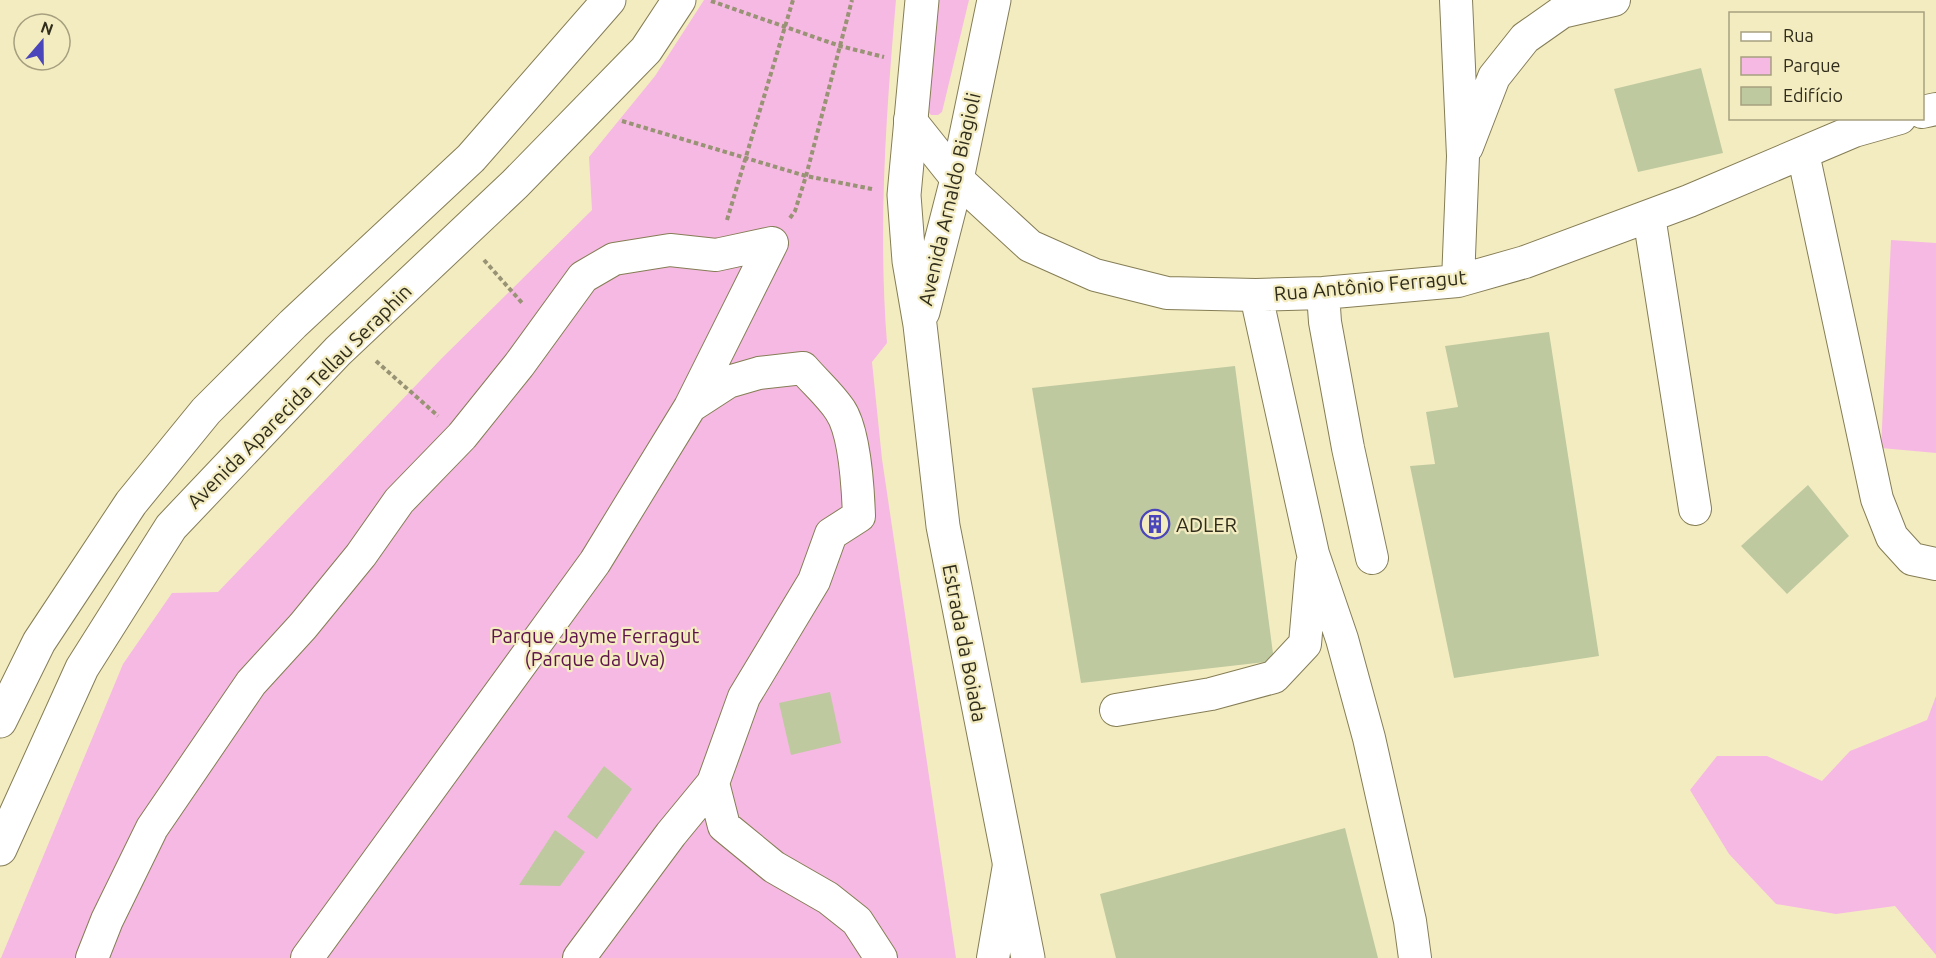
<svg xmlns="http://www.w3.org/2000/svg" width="1936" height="958" viewBox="0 0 1936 958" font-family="Ubuntu,sans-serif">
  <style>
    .green { fill: #f6b9e3 }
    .building { fill: #bfc99f }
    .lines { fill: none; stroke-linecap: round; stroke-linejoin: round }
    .minor-casing { stroke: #857d55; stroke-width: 34 }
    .major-casing { stroke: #857d55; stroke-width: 35 }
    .path { stroke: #989374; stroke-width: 4; stroke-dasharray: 4.5 3; stroke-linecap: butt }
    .minor { stroke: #fff; stroke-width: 32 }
    .major { stroke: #fff; stroke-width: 33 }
    .labels { text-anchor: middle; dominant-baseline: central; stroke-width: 4.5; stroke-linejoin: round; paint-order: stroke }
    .street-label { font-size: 20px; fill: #302d1c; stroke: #f4ecc1 }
    .poi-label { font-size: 20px; fill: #302d1c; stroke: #f4ecc1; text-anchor: start }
    .park-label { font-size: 20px; fill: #5e134d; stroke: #f4ecc1 }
  </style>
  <rect width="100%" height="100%" fill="#f4ecc1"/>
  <path class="green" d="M704,0H896C886,114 878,229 887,343L872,362L882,459L956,958H1L123,664L172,593L218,592L442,358L592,210L589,157L655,76Z
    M939,0H969L942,112L938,115H931L925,108Z
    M1891,240L1936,243V453L1881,448Z
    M1936,696V955L1895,906L1836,914L1776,904L1729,854L1690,790L1717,756H1767L1822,781L1850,751L1927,720Z"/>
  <path class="building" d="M1701,68L1723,153L1638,172L1614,89Z
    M1549,332L1599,656L1454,678L1410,466L1435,464L1426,412L1458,407L1445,346Z
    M1235,366L1274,661L1081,683L1032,388Z
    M1808,485L1849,536L1787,594L1741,546Z
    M830,692L841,743L791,755L779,703Z
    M604,766L632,789L597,839L567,817Z
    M1345,828L1378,958H1116L1100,894Z
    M555,830L585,852L560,886L519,885Z"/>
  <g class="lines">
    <g class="minor-casing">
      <path id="minor" d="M1456,0L1463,156L1458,281
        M1922,112L1936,109
        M910,120L957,179L1030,246L1095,275L1167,293L1256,295L1323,293L1458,281L1525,262L1689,201L1854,131L1900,118
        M1467,147L1494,77L1525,38L1562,12L1614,0
        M1803,153L1877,499L1892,537L1912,559L1936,564
        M1649,216L1695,509
        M1323,293L1325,322L1348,448L1372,558
        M1256,295L1313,554L1342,639L1369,738L1410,921L1415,958
        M691,406L728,382L759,373L803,368C815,382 830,395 840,410C855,432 858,489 859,516L831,534L814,581L744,697L713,783
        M1116,710L1211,694L1274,677L1305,644L1312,564
        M92,958L107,920L152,828L251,683L303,626L361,555L399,501L462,436L519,365L583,277L614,259L670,250L716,255L772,243
        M307,958L595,562L690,407L772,243
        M579,958L671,834L713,783L724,826L774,867L828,898L857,921L881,958
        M993,958L1009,865"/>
    </g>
    <g class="major-casing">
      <path id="major" d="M922,0L904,195L909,261L920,325L943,526L1028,958
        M923,312L957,179L994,0
        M0,721L39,642L131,503L206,411L293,324L471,158L609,0
        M0,849L82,668L171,527L338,351L515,184L646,50L679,0"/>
    </g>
    <path class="path" d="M711,1L840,46L884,57
      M622,121L806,176L872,189
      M790,218L795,211L806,176L852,0
      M727,220L793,0
      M484,260L523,304
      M376,361L438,416"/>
    <use href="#minor" class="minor"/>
    <use href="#major" class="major"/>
  </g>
  <defs>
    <g id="building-ring" transform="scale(1.5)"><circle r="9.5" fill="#f4ecc1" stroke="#4a45bb" stroke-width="1.5"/><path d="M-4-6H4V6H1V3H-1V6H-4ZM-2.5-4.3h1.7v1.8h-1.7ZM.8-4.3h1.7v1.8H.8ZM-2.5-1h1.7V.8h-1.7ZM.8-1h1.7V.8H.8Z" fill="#4a45bb"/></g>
  </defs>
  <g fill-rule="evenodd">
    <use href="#building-ring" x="1155" y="524"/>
  </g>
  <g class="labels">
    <g class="street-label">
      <text transform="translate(949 199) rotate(-77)">Avenida Arnaldo Biagioli</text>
      <text transform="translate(1370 285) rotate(-5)">Rua Antônio Ferragut</text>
      <text transform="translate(299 396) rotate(-45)">Avenida Aparecida Tellau Seraphin</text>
      <text transform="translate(965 643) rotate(79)">Estrada da Boiada</text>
    </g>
    <g class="poi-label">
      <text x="1176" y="524">ADLER</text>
    </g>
    <g class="park-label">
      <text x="595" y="635">Parque Jayme Ferragut<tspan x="595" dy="23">(Parque da Uva)</tspan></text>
    </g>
  </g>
  <rect x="1729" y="12" width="195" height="108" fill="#f4ecc1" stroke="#a6a07f" stroke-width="1.5"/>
  <rect x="1741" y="32" width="30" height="9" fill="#ffffff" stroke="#a6a07f" stroke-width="1.5"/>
  <text x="1783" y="42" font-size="18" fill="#302d1c">Rua</text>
  <rect x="1741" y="57" width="30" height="18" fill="#f6b9e3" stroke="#a6a07f" stroke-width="1.5"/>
  <text x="1783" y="72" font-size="18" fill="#302d1c">Parque</text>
  <rect x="1741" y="87" width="30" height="18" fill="#bfc99f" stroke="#a6a07f" stroke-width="1.5"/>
  <text x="1783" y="102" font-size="18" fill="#302d1c">Edifício</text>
  <g transform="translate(42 42) rotate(20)"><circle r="28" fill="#f4ecc1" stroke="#a6a07f" stroke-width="1.5"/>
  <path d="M0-4.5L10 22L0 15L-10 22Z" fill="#4a45bb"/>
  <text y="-9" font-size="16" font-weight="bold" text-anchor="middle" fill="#302d1c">N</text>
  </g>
</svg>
